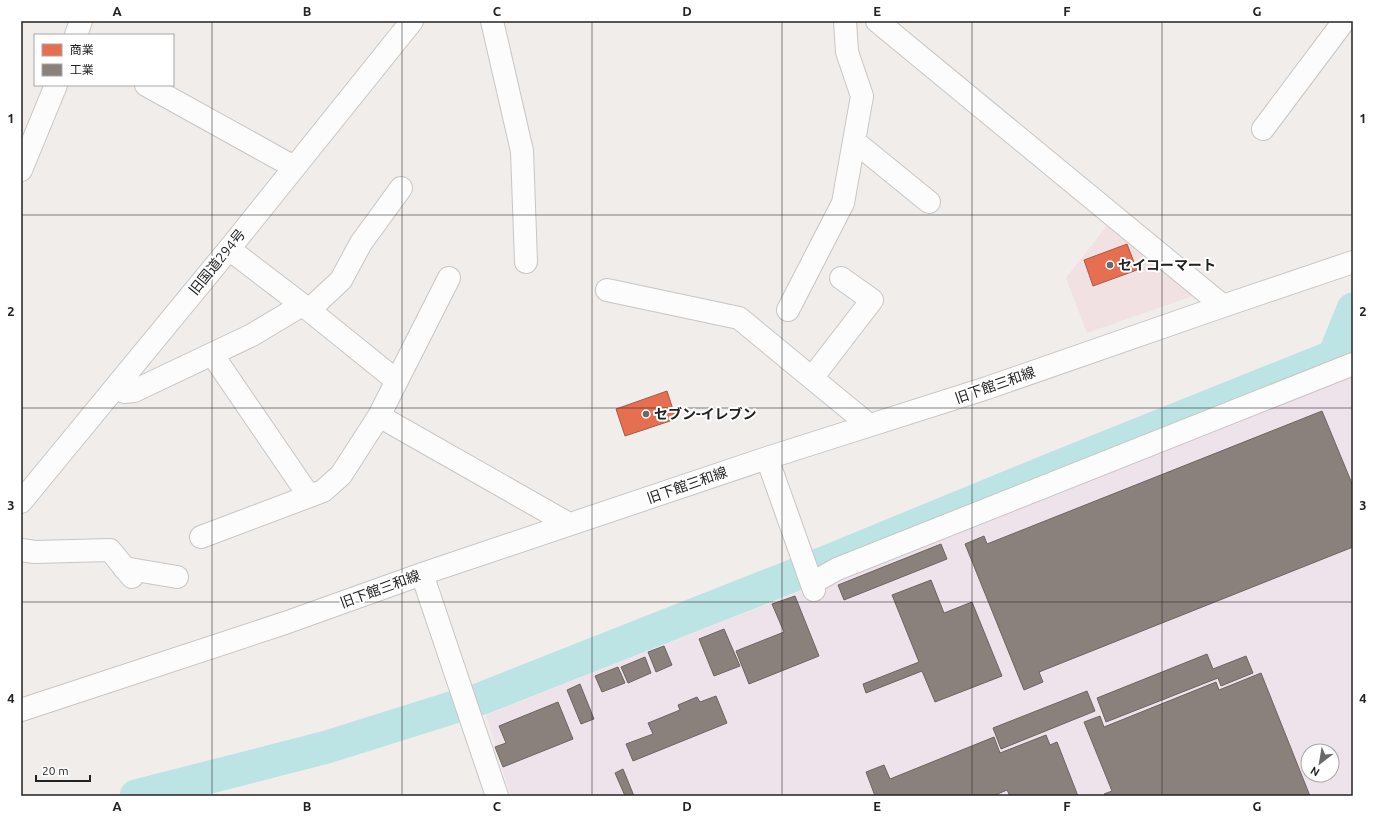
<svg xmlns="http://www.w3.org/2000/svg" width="1374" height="817" viewBox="0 0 1374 817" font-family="Ubuntu,'Noto Sans JP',sans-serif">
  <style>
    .commercial { fill: #f2e1e2 }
    .industrial { fill: #eee3eb; fill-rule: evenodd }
    .shops { fill: #e76f51; stroke: #ac5843 }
    .industry { fill: #8a817c; stroke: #6b6461 }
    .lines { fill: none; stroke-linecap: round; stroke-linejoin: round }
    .river { stroke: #bce4e4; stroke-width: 33 }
    .minor-casing { stroke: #c7c6c5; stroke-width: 24 }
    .minor { stroke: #fdfcfc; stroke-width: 22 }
    .grid { fill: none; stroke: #222; stroke-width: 1; stroke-opacity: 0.55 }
    .poi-dot { fill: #6a6968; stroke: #fff; stroke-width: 1.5 }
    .labels { text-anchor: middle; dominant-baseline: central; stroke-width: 4; stroke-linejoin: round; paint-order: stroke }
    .street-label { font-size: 14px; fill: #222; stroke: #fff }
    .poi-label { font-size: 14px; font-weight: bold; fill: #222; stroke: #fff; text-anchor: start }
    .neatline { fill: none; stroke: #222; stroke-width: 1.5 }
    .grid-label { font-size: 13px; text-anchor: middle; font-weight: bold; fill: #222 }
  </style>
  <rect width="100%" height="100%" fill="#f0edea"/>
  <path class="commercial" d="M1110,222L1201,293L1087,333L1066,278Z"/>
  <path class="industrial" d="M1353,373V796H511L486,715ZM1308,751H1332V775H1308Z"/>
  <path class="shops" d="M1127,244L1137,270L1093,286L1084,260Z
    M667,391L676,419L625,436L616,409Z"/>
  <path class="industry" d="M1322,411L1353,486V547L1039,672L1043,682L1024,690L965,544L984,536L987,544Z
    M941,544L947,559L844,600L838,585Z
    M931,580L944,613L972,602L1002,676L935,702L922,671L866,693L863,684L919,662L892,595Z
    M795,596L819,656L749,684L736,651L784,632L772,604Z
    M724,629L740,666L714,676L699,639Z
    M664,646L672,665L656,672L648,652Z
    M1207,654L1213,669L1246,656L1253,673L1221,686L1218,678L1106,722L1097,698Z
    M645,657L651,673L628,683L621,667Z
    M618,667L625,683L602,692L595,676Z
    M1261,673L1310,796H1105L1104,794L1112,791L1084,722L1100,716L1104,727L1216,682L1219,690Z
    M580,684L594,719L581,724L567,690Z
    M1087,691L1095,711L1001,749L993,728Z
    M716,696L727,723L633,761L626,744L653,734L648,723L680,710L678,705L697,697L700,702Z
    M558,702L573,739L503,767L495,747L506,743L499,726Z
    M1046,735L1050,745L1057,742L1078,796H1010L1007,790L993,796H875L866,772L884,765L890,779L994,737L1000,753Z
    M623,769L634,796H625L615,773Z"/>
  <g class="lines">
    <path class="river" d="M480,699L787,578L1050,470L1334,356L1353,309
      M136,796L327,747L451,708"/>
    <g class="minor-casing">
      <path id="minor" d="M492,21L522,151L526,262
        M877,21L1223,306
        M76,35L81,21
        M146,85L294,167
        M1263,129L1344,21
        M854,141L929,202
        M21,170L56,85
        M229,249L309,310L397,381
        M449,278L379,416L569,524
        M607,290L739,318L869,425
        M309,310L341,280L361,243L401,188
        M788,310L843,203L862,96L847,52L845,21
        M212,354L309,496
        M812,378L872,300L841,278
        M124,392L134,391L252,335L302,305
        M767,458L814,590
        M21,502L229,249L412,21
        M201,537L323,491L341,475L379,416
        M21,550L35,552L110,550L132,577
        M124,568L177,577
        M422,574L497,796
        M812,583L837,569L1353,364
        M21,710L285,623L422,574L767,458L987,388L1223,306L1353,262"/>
    </g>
    <use href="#minor" class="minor"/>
  </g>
  <path class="grid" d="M212,21V796M402,21V796M592,21V796M782,21V796M972,21V796M1162,21V796M21,215H1353M21,408H1353M21,602H1353"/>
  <g class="poi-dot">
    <circle cx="1110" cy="265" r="4"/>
    <circle cx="646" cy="414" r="4"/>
  </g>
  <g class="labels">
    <g class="street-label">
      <text transform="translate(217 262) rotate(-51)">旧国道294号</text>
      <text transform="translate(995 385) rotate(-19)">旧下館三和線</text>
      <text transform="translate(687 485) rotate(-19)">旧下館三和線</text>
      <text transform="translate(380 589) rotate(-20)">旧下館三和線</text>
    </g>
    <g class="poi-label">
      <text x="1118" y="265">セイコーマート</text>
      <text x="654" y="414">セブン-イレブン</text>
    </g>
  </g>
  <rect width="1374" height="817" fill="none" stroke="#ffffff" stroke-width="44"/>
  <rect x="34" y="34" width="140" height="52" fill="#ffffff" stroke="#a7a7a7"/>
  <rect x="42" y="44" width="20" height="12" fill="#e76f51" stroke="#a7a7a7"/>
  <text x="70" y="54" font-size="12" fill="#222222">商業</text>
  <rect x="42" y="64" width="20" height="12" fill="#8a817c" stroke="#a7a7a7"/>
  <text x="70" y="74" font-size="12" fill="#222222">工業</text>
  <g transform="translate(1320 763) rotate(211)"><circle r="19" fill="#ffffff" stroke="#a7a7a7"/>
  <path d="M0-3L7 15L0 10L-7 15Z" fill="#6a6968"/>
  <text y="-6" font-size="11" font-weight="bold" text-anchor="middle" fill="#222222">N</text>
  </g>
  <path d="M36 775v6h54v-6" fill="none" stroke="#222222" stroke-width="2"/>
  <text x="42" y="775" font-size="12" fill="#222222" stroke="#ffffff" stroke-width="3" paint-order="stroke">20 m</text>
  <rect x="22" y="22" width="1330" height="773" class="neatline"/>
  <g class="grid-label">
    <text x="117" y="16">A</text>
    <text x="307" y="16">B</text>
    <text x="497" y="16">C</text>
    <text x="687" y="16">D</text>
    <text x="877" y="16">E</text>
    <text x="1067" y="16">F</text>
    <text x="1257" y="16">G</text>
    <text x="11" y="123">1</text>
    <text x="1363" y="123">1</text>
    <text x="11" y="316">2</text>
    <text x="1363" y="316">2</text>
    <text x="11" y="510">3</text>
    <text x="1363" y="510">3</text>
    <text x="11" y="703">4</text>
    <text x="1363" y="703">4</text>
    <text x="117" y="811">A</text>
    <text x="307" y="811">B</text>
    <text x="497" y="811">C</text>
    <text x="687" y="811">D</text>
    <text x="877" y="811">E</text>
    <text x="1067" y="811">F</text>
    <text x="1257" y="811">G</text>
  </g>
</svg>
